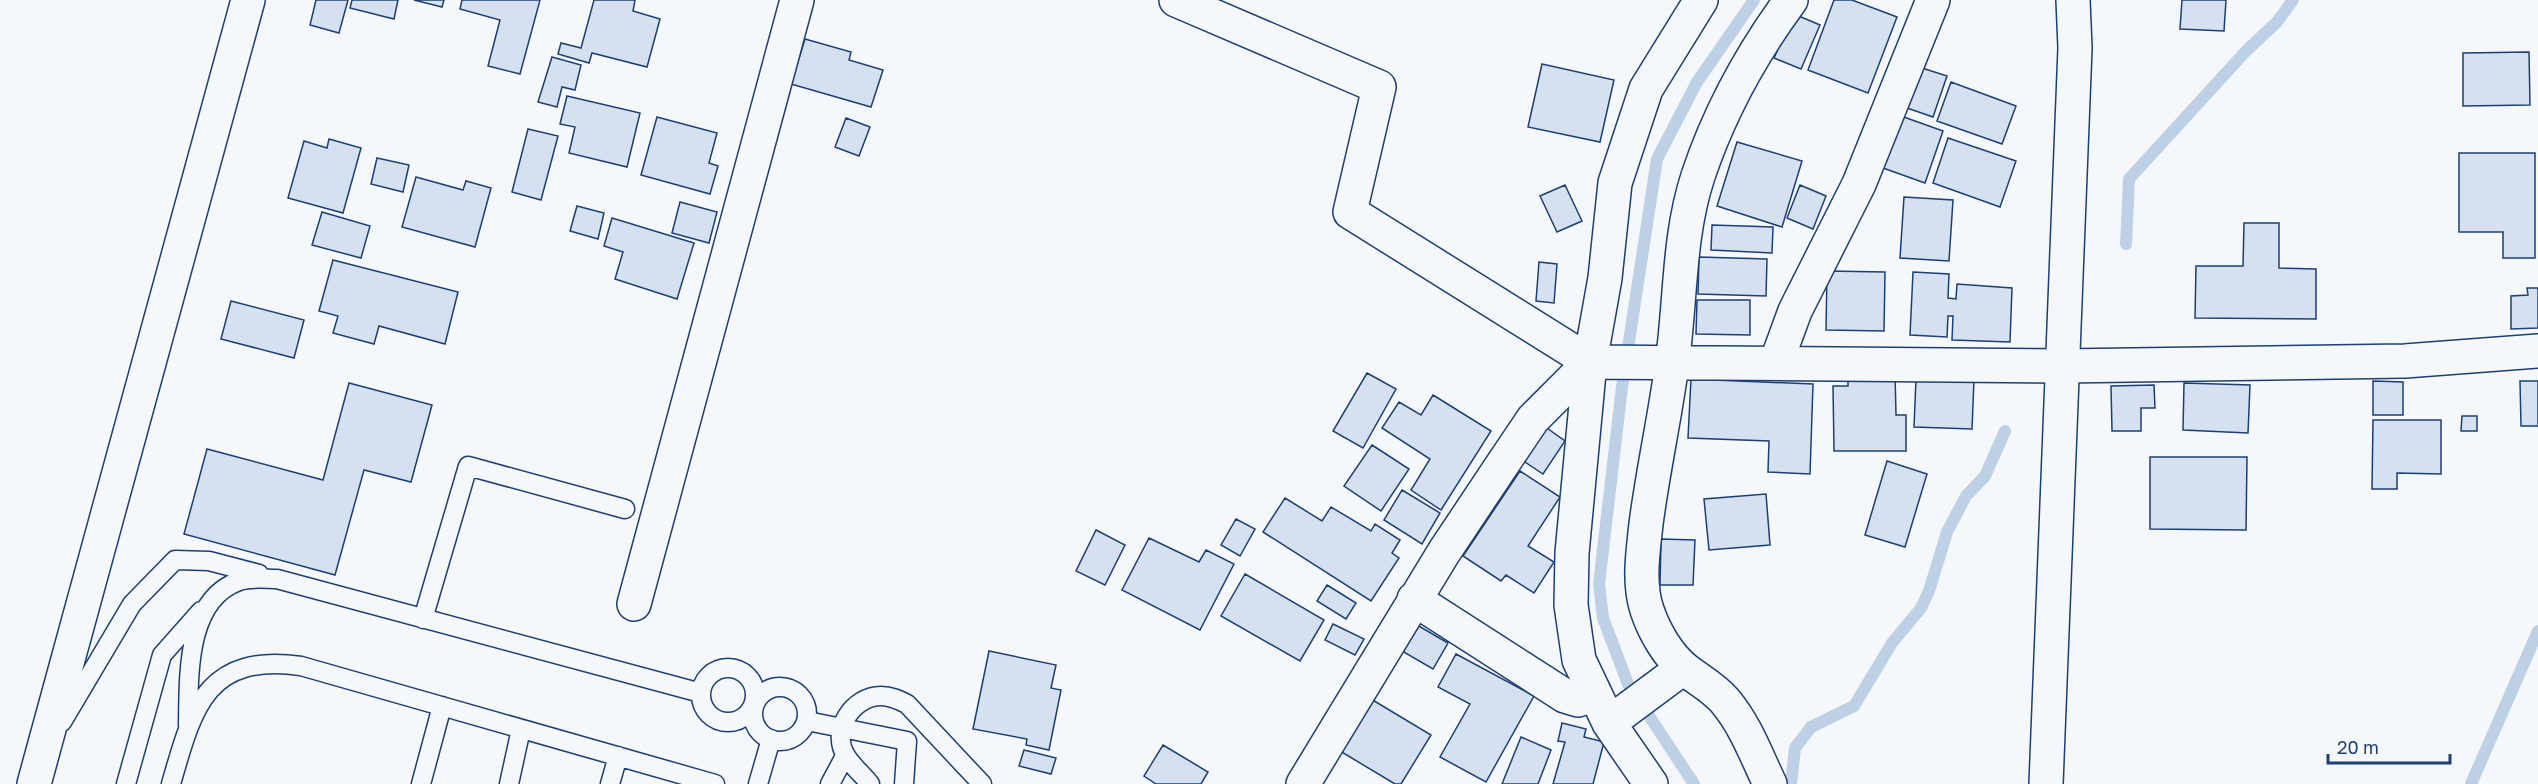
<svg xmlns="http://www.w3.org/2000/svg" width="2538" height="784" viewBox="0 0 2538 784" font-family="'Golos Text',sans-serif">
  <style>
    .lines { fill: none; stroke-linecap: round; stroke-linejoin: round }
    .stream { stroke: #bed0e5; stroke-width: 12 }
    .building { fill: #d5e0f0; stroke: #1d3f73; stroke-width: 1.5 }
    .lane-casing { stroke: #1d3f73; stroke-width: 21 }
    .street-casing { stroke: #1d3f73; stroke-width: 36 }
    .secondary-casing { stroke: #1d3f73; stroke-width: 36 }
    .lane { stroke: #f4f7fb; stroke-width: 18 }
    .street { stroke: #f4f7fb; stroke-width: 33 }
    .secondary { stroke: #f4f7fb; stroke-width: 33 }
  </style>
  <rect width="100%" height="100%" fill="#f4f7fb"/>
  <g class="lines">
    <path class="stream" d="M2126,244L2129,179L2246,51L2277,22L2293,0
      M1694,784L1628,684L1603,618L1599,584L1622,387L1657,159L1697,82L1754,0
      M1791,784L1795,748L1811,727L1854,706L1892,643L1921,608L1929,591L1947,532L1966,496L1985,476L2005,431
      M2471,784L2538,631"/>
  </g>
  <path class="building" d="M316,0H348L339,33L310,25Z
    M352,0H398L394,19L350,8Z
    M414,0H444L442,7Z
    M462,0H540L520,74L488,66L500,20L460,9Z
    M594,0H635L633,11L660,19L647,67L592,53L589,63L558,54L561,43L581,48Z
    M1834,0H1852L1897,17L1868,93L1808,70Z
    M2182,0H2226L2224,31L2180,29Z
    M1794,14L1820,25L1801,69L1774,58Z
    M805,39L851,52L849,60L883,70L871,107L791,84Z
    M2529,52L2530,105L2463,106V53Z
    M552,57L581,65L575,90L562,87L557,107L538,102Z
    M1542,64L1614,80L1600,142L1528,127Z
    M1922,68L1947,76L1933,117L1907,108Z
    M1951,82L2016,106L2002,144L1937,121Z
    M567,96L640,113L627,167L569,153L575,127L560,124Z
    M1901,116L1943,131L1925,183L1883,168Z
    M657,117L717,133L709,163L718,166L710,194L641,175Z
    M846,118L870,127L859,156L835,147Z
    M528,129L558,136L541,200L512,192Z
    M1948,138L2016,161L2000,207L1933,183Z
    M329,139L361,148L343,213L288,198L304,141L327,148Z
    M1737,142L1802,161L1782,227L1717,206Z
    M2459,153H2535V258H2503V232H2459Z
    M377,158L409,165L403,192L371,184Z
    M416,177L463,190L466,181L491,188L475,247L402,227Z
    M1565,185L1582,221L1557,232L1540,196Z
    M1800,185L1826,196L1813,229L1787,218Z
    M1904,197L1953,200L1949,261L1900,258Z
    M680,202L717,212L709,243L672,233Z
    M577,206L604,213L598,239L570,231Z
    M322,212L370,226L361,258L312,245Z
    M612,218L694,243L677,299L615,279L623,252L604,246Z
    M2244,223H2279V268L2316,269V319L2195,318L2196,266H2243Z
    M1712,225L1773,227L1772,253L1711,250Z
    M1699,257L1767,259L1766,296L1698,294Z
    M333,260L458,292L445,344L379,326L374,344L333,333L338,316L319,311Z
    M1539,262L1557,264L1554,303L1536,301Z
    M1827,271L1885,272L1884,331L1826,330Z
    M1913,272L1949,274L1948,298L1956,299L1957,284L2012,288L2010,342L1952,340L1953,316H1948L1947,337L1910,335Z
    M2527,288H2538V328L2511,329V296L2528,295Z
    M1697,300H1750V335L1696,334Z
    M231,301L304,320L294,358L221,339Z
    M1367,373L1396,389L1363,448L1333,431Z
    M1848,373H1895L1896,415H1906V451H1834L1833,386H1848Z
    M1691,379L1813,384L1810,474L1768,472L1769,441L1688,438Z
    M1916,379L1974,380L1972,429L1914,427Z
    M2373,381L2403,382V415H2373Z
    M2520,381H2538V426H2521Z
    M349,383L432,405L411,482L364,470L335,575L184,534L207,449L323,480Z
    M2184,383L2250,385L2248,433L2183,430Z
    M2154,385L2155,408H2141V431H2112L2111,386Z
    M1433,395L1491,431L1441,510L1411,490L1430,459L1382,428L1399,402L1421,415Z
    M2462,416H2477V431H2461Z
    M2373,420H2441V474L2397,473V489H2372Z
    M1544,426L1565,441L1543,474L1522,460Z
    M1372,445L1409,469L1381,511L1344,486Z
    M2150,457H2247L2246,530L2150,529Z
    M1887,461L1927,474L1905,547L1865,535Z
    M1520,471L1560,497L1528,546L1554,562L1534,593L1506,575L1501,581L1463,556Z
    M1402,490L1440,513L1422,544L1384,520Z
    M1766,494L1770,545L1709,550L1704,499Z
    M1285,498L1322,521L1331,507L1371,531L1375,524L1400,540L1392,553L1399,558L1371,601L1263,532Z
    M1236,519L1255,529L1240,556L1221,545Z
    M1096,530L1125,545L1105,585L1076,571Z
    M1149,538L1199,562L1206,550L1234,564L1200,630L1122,590Z
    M1661,539L1695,540L1693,585H1660Z
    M1245,574L1324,620L1300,661L1221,616Z
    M1327,585L1356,603L1346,619L1317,601Z
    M1333,624L1364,639L1355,655L1325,640Z
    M1417,625L1448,643L1433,669L1402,651Z
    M989,651L1056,665L1051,688L1061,690L1049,750L1026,745L1027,739L973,729Z
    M1456,654L1534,696L1486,782L1440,757L1470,704L1438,687Z
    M1371,699L1431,735L1401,784H1395L1340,751Z
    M1562,723L1586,729L1584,737L1604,742L1593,784H1553L1565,742L1558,741Z
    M1521,737L1551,750L1538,784H1502Z
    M1163,745L1208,772L1201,784H1156L1144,776Z
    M1024,750L1056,758L1051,774L1019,766Z"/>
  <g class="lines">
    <g class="lane-casing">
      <path id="lane" d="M423,619L468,466L625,509
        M701 695a27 27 0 1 1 54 0a27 27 0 1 1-54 0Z
        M753 714a27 27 0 1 1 54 0a27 27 0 1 1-54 0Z
        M807,721L907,741L904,784
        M62,722L132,604L175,560L209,561L259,574
        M188,725C189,678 185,600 239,581C250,577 266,579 277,579L701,693
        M126,784L162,655L201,611
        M171,784C193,707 206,653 301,666L715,784
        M421,784L442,706
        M509,784L521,729
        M610,784L618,756
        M758,784L771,739
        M830,784L845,756
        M870,784C863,775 852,766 846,756C830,730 853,696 881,696C891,696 899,700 907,704L982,784"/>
    </g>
    <g class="street-casing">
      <path id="street" d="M1176,0L1379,87L1350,212L1590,362L2063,366L2405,361L2538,351
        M1776,363L1795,311L1859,184L1933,0
        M1414,599L1565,696L1578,700L1594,694
        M634,604L797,0
        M1609,723L1683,668
        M34,784L248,0
        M1303,784L1444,552L1500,468L1533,419L1590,362
        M1651,784L1609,723L1579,660L1571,605L1572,553L1590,362L1605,278L1615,183L1646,89L1701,0
        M1770,784C1756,755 1746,726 1725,701C1714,688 1699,680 1686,670C1668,656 1654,631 1647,610C1638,583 1643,552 1646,524C1653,470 1665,417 1672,364C1681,300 1678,237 1698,176C1719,113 1752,53 1791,0"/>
    </g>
    <g class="secondary-casing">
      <path id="secondary" d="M2046,784L2075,48L2073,0"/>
    </g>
    <use href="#lane" class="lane"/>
    <use href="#street" class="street"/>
    <use href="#secondary" class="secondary"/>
  </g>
  <path d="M2328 754v9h122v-9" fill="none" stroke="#1d3f73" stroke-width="3"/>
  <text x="2337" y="754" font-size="18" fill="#1d3f73" stroke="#f4f7fb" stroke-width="4.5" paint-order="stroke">20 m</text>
</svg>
